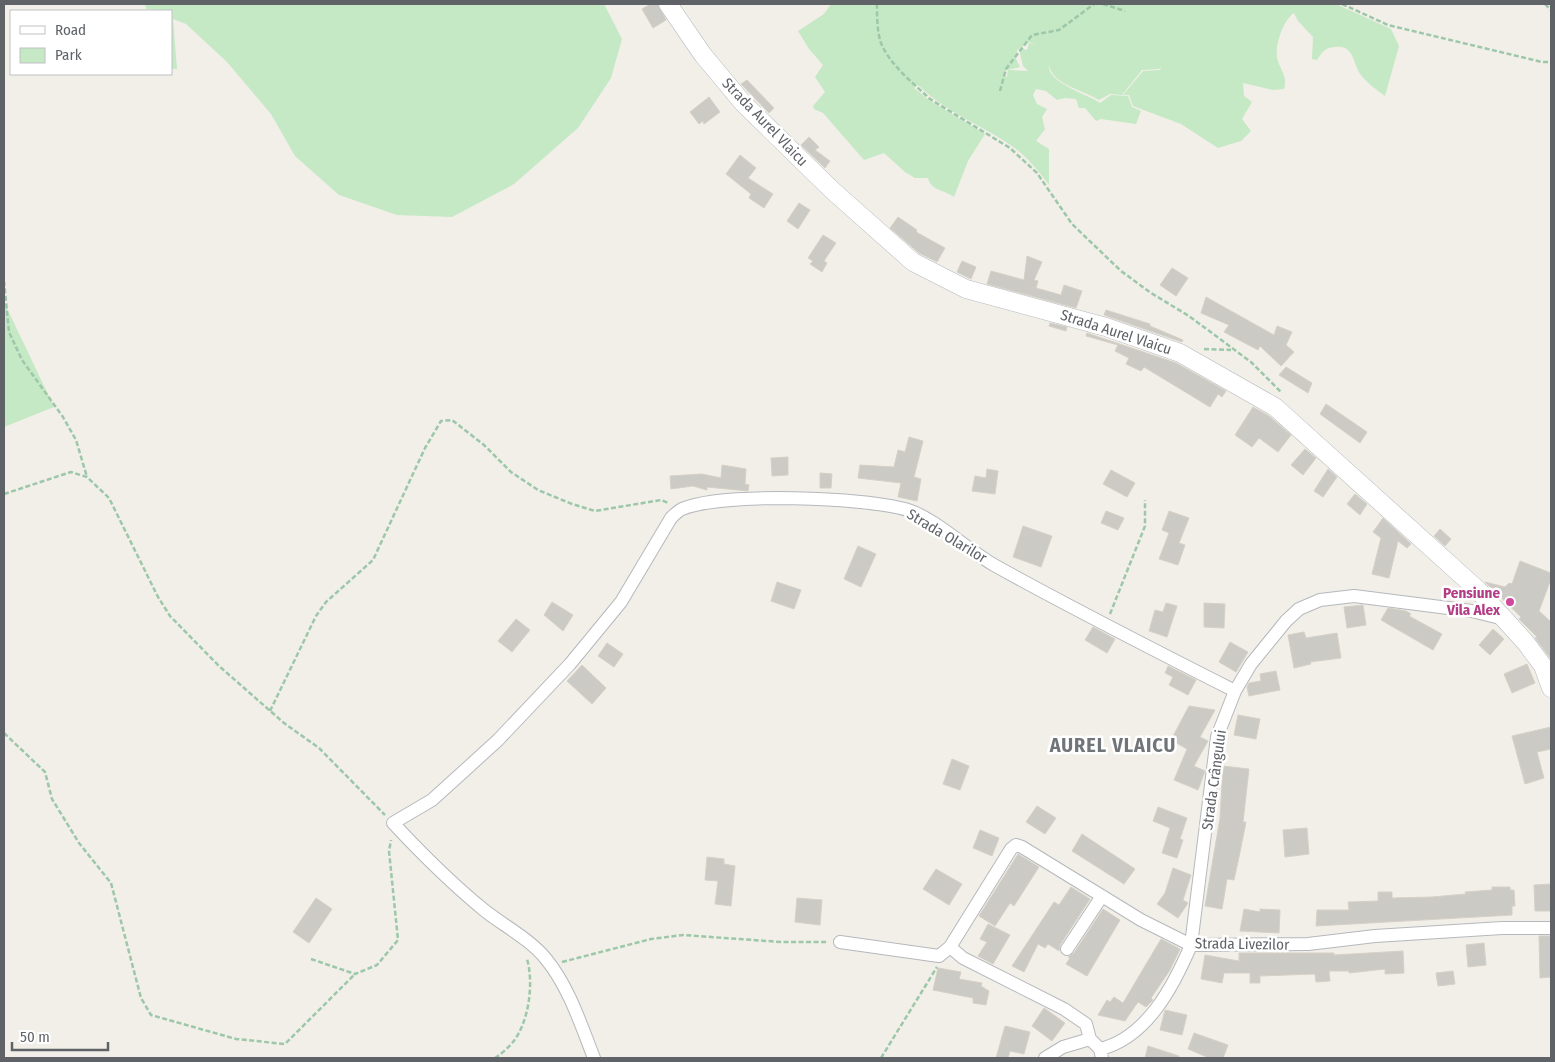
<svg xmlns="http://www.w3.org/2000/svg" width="1555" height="1062" viewBox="0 0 1555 1062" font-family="'Fira Sans Condensed',sans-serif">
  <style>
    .green { fill: #c5e8c5; fill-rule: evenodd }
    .building { fill: #cccac5; stroke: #d6d1c6 }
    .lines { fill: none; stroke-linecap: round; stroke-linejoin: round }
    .street-casing { stroke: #b5b8bc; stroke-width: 14 }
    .secondary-casing { stroke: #b6babf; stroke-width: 19 }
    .path { stroke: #9cc7a9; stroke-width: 2.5; stroke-dasharray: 5 2.5; stroke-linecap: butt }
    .street { stroke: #fff; stroke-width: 12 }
    .secondary { stroke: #fff; stroke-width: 18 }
    .hotel-dot { fill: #d1479c; stroke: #fff; stroke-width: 2 }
    .labels { text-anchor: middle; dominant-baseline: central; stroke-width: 5; stroke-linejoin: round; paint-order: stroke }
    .street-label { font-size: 15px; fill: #5f6368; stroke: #fff }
    .hotel-label { font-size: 15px; font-weight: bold; fill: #b23c85; stroke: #fff; text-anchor: end }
    .district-label { font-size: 20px; font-weight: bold; letter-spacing: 1px; fill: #70757a; stroke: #fff }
  </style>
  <rect width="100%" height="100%" fill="#f1efe8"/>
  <path class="green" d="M145,4H604L622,39L611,78L578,128L514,184L452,217L397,215L339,195L295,156L271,114L227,62L186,24L173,19L177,69H171V11L146,9Z
    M831,4H1336L1391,29L1399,46L1385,96C1377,90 1368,84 1361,75C1352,63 1355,45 1335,47C1326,47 1322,52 1317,60L1312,59L1313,37L1298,21L1294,13C1283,20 1275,45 1277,58C1280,70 1288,76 1284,89L1273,90L1243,83L1244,96L1252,102L1242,119L1251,131L1241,141L1218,148L1181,124L1133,106L1129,95H1123L1143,71L1160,70L1161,67L1159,69L1142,70L1122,95L1110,94L1099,100C1084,90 1052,85 1049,65C1046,82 1087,94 1100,103L1111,95L1128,96L1132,107L1141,111L1136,124L1101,119L1096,121L1085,108H1079L1076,99L1065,98L1057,100L1046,91L1036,89L1033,95L1037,104L1047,109L1042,117L1045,129L1036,141L1049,149V185C1039,171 1026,156 1012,146C980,124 947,113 918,85L914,88L929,100L985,134L968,161L954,197C945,190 931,191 928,178H915L905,172L884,153L864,160L823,113L814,109L813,106L825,92L815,77L823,65L809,49L798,31L824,14ZM1029,42L1035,44L1029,43L1027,50L1023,49L1020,53L1023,66L1028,71L1008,70L1007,77L1003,75L1007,70L1020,67L1016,59L1017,50Z
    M4,302L54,407L4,427Z"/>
  <path class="building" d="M651,4H658L666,20L653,28L642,9Z
    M747,80L774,108L769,113L741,84Z
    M709,97L720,112L704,124L703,121L699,124L690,112Z
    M809,137L819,147L815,150L830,161L825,168L801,145Z
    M740,155L756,168L748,178L773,194L764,208L749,198L751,194L726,174Z
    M799,203L810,210L798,229L787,221Z
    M898,217L917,230L916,232L945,248L937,262L919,253L890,228Z
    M823,235L836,243L824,261L827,263L822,272L810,264L813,261L808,258Z
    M1027,256L1042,262L1034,280L1038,281L1036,288L1061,295L1064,285L1082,291L1076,308L987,284L991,271L1024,280Z
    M962,261L976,267L971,279L957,272Z
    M1172,268L1188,278L1176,296L1160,285Z
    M1206,297L1274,335L1277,326L1292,332L1286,345L1294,352L1281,366L1260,346L1258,350L1224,332L1229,325L1201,313Z
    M1106,310L1150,324V326L1183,340L1182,342L1104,315Z
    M1050,323L1067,327L1066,331L1049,326Z
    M1087,333L1176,363L1226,391L1222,397L1218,394L1210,407L1144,367L1141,371L1126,364L1129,358L1115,351L1118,345L1086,336Z
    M1286,367L1312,383L1308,393L1279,375Z
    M1326,404L1367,432L1360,443L1320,414Z
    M1253,407L1269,416L1291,435L1278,452L1259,438L1252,447L1235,435Z
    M909,437L923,441L914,477L921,479L917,501L898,497L901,483L858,478L860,465L894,467L898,450L905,452Z
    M1305,449L1316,458L1303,475L1291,465Z
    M788,457V475L772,476L771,458Z
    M722,465L746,469L745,484L749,485L748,491L707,487V490L693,486L671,489L670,476L702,474L721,478Z
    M987,469L998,471L995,494L972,491L975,476L986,478Z
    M1328,469L1337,477L1323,497L1314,491Z
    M1111,470L1135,483L1127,497L1103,484Z
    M820,473L832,474L831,488H820Z
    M1355,494L1367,504L1360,515L1347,504Z
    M1106,511L1124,518L1118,530L1101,523Z
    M1169,511L1189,518L1179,543L1185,545L1178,565L1159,559L1169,533L1162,530Z
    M1383,518L1411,544L1407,548L1398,541L1389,578L1372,574L1381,538L1373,532Z
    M1023,526L1052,536L1041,567L1013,557Z
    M1440,529L1451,539L1445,546L1434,536Z
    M858,546L876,554L861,587L844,579Z
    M1520,561L1551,573V579L1539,611L1551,622V659L1535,638L1537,637L1519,619L1521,617L1485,582L1505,587L1509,583L1512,584Z
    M777,582L801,590L794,609L771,601Z
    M552,602L573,615L563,631L544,615Z
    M1166,603L1177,606L1167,637L1149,631L1155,610L1163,612Z
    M1204,603L1225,604L1224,628L1204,627Z
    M1363,605L1366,625L1347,628L1344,607Z
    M1388,608L1406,611L1411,614L1409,616L1442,634L1433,650L1381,620Z
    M516,619L530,630L512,652L498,641Z
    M1093,627L1115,639L1107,653L1085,640Z
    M1493,629L1504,639L1490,655L1479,645Z
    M1304,632L1306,638L1337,633L1341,658L1310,662L1311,664L1294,668L1288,635Z
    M1230,642L1248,652L1236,672L1219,662Z
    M607,643L623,654L614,667L598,656Z
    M1527,664L1535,683L1512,693L1504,674Z
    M582,665L606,688L592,704L567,681Z
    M1168,666L1196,680L1188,695L1169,685L1173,677L1165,673Z
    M1276,671L1280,690L1249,696L1247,687L1249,683L1261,681L1260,674Z
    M1189,706L1215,710L1200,737L1208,741L1194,766L1205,771L1198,790L1174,780L1187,749L1171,740Z
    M1238,715L1260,719L1256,739L1234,735Z
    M1551,727V749L1537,752L1544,778L1525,784L1512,736Z
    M952,759L969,766L960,790L943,784Z
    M1223,766L1249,769L1243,822H1246L1239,857L1234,880L1227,879L1222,909L1205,906L1220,818Z
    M1037,806L1056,818L1045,834L1026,822Z
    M1158,807L1187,818L1180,839L1183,840L1177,858L1162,853L1170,828L1153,821Z
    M1307,828L1309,854L1285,857L1283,830Z
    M980,830L999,838L992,856L973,848Z
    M1082,834L1135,869L1124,884L1072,851Z
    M1018,854L1039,867L1014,906L1010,903L995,926L979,916Z
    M707,857L724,859V864L735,866L731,906L715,904L718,881L705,880Z
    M1173,868L1191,875L1183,900L1188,903L1178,918L1157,904L1165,893Z
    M936,869L962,884L949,905L923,889Z
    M1551,884V911H1535L1534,885Z
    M1071,887L1090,899L1060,945L1059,951L1048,944L1045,948L1038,944L1024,972L1012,966L1054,902L1059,905Z
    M1492,887H1510V890H1514L1515,906H1512V915L1316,926L1317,910H1349L1348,902L1378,901V892H1392V898L1432,897L1466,894L1465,892L1492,890Z
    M316,898L332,909L309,943L293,932Z
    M797,898L822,900L820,925L795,922Z
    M1103,909L1120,920L1087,976L1066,964L1070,958L1068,957L1074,953Z
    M1244,909L1260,912V909L1280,910L1279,933L1240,931Z
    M988,924L1010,935L993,964L978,956L987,942L980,939Z
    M1539,936H1551V977L1540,978Z
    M1161,939L1180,949L1170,970L1151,998L1153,1000L1146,1007L1138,1002L1125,1021L1098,1015L1107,1000L1110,1002L1114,997L1123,1003Z
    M1484,943L1486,965L1468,967L1466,945Z
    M1403,951L1404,973L1385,974V969L1349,973V971H1329L1330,981L1316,982L1315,974L1260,976V983H1250V973H1224L1222,983L1201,979L1205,955L1239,961V953H1334V955Z
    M938,968L961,972L959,979L982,983L981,986L989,991L986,1005L973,1003V998L933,990Z
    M1453,971L1455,984L1438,986L1436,973Z
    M1044,1008L1065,1023L1052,1041L1032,1026Z
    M1165,1010L1187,1015L1182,1035L1160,1030Z
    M1005,1026L1030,1032L1024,1054L1010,1051L1008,1058H996Z
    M1194,1033L1228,1045L1223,1058H1209L1188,1049Z
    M1148,1046L1179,1056V1058H1145Z"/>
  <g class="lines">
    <g class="street-casing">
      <path id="street" d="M840,942L939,956L950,947
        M1067,949L1102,896
        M1100,1049L1090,1039L1086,1024L1064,1009L963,958L950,947L1011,849L1016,845L1022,847L1141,920L1191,945L1308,944L1375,936L1502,928H1551
        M594,1058C581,1025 569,987 546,959C530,939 504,926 484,910C451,883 421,853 393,823L432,800L464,771L498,740L570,664L621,602L671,518C674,515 678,511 682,509C722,492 865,497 908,510C934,518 968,550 994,565C1073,609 1154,650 1235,691
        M1045,1058L1063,1047L1090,1039
        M1102,1058L1100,1049C1147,1038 1174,985 1191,945L1217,737L1235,691L1251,664L1286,621L1299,609L1320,600L1354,596L1472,611L1504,619"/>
    </g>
    <g class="secondary-casing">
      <path id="secondary" d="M668,4L703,55L743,103L832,190L913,262L966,289L1106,327L1180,353L1275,407L1478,590L1526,643L1543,666L1551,688"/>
    </g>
    <path class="path" d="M877,4C877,15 877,32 881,43C890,65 913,83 930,99L1010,148L1037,173L1072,224L1121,271L1151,293L1189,316L1251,362L1282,393
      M1103,4L1125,11
      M1342,4L1388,25L1542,62H1551
      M1545,4L1551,10
      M1000,91L1006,69L1032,35L1059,30L1094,4
      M4,281L9,332L22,360L63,417L76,440L87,477
      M1204,349L1231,350
      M4,494L71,472L87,477L109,498L158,597L170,616L219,666L284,723L319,748L385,815
      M1110,614L1145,526V500
      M270,711L316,616L326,602L373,560L425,448L441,421L452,420L484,445L511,472L538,490L572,504L595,511L661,500L668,503
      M4,733L45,772L52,799L79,843L111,883L141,998L151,1015L236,1039L285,1044L355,974
      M311,959L355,974L377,965L398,940L389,851L391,840
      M562,962L651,939L683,935L781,942H828
      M495,1058C501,1054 508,1048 513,1042C529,1022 534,983 527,959
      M881,1058L937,967"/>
    <use href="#street" class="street"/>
    <use href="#secondary" class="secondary"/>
  </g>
  <circle class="hotel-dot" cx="1510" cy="602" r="5"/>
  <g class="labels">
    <g class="street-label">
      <text transform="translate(765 122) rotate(46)">Strada Aurel Vlaicu</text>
      <text transform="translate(1116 332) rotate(18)">Strada Aurel Vlaicu</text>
      <text transform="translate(947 536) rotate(31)">Strada Olarilor</text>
      <text transform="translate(1214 780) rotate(-82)">Strada Crângului</text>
      <text transform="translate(1242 944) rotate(1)">Strada Livezilor</text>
    </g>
    <g class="hotel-label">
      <text x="1500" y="593">Pensiune<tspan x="1500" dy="17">Vila Alex</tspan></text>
    </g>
    <g class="district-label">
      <text x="1113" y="745">AUREL VLAICU</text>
    </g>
  </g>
  <rect width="1555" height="1062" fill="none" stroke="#5f6368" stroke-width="10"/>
  <rect x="10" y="10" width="162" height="65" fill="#ffffff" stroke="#bfc1c3"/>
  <rect x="20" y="26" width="25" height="8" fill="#ffffff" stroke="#bfc1c3"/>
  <text x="55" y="35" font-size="15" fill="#5f6368">Road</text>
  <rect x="20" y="48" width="25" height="15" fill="#c5e8c5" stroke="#bfc1c3"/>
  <text x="55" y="60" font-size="15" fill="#5f6368">Park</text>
  <path d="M12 1042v8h96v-8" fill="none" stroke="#5f6368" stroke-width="2.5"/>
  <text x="20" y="1042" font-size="15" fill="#5f6368" stroke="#ffffff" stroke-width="4" paint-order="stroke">50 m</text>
</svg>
